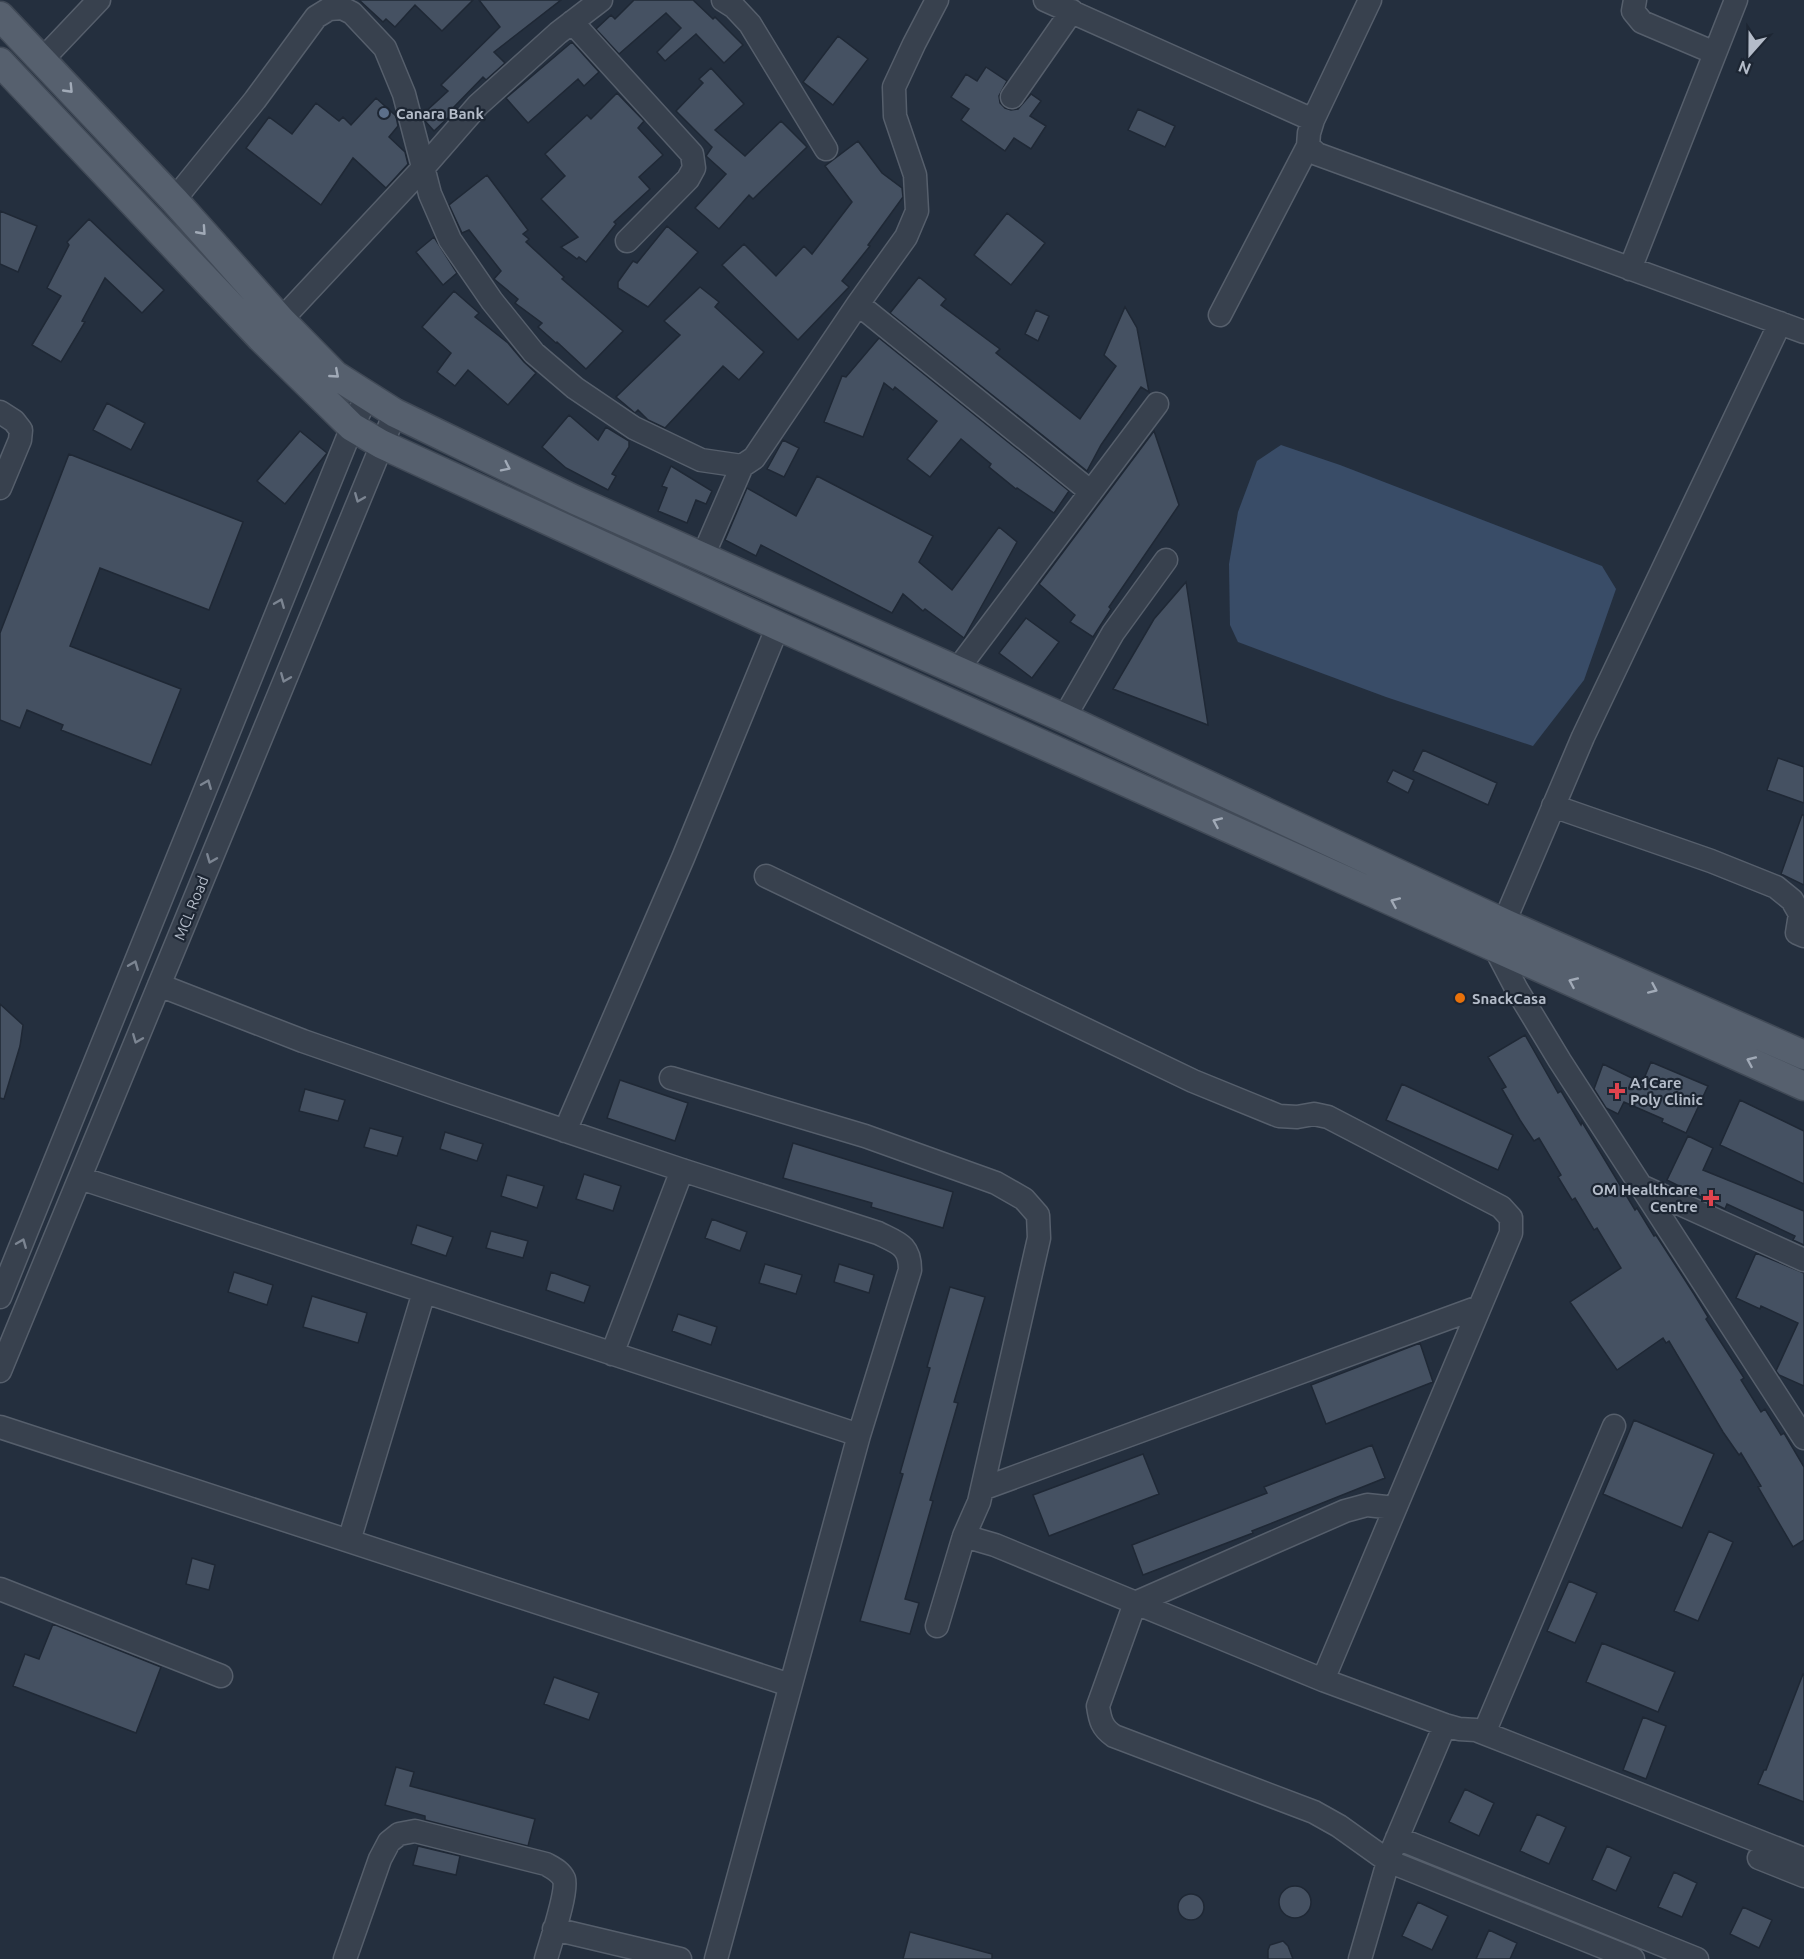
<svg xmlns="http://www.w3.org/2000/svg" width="1804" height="1959" viewBox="0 0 1804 1959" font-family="Ubuntu,sans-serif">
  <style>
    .water { fill: #394c67 }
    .building { fill: #455162; stroke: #1f2835; stroke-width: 1.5 }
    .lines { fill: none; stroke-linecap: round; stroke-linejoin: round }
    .minor-casing { stroke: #565f6c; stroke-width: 25 }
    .major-casing { stroke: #414a57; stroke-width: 31 }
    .minor { stroke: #38414e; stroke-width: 22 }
    .major { stroke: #56606e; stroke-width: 28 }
    .oneway { stroke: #a1aab7 }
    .oneway2 { stroke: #7c8592 }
    .service-dot { fill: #5c6f8a; stroke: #1d2633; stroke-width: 2 }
    .food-dot { fill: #e8710a; stroke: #1d2633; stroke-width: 2 }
    .health-dot { fill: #e0444e; stroke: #1d2633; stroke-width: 2 }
    .labels { text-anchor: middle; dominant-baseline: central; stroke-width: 4.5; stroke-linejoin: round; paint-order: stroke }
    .poi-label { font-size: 15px; font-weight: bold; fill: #b4bcc9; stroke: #1d2633; text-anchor: start }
    .street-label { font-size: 15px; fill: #b4bcc9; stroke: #1d2633 }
  </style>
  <rect width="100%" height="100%" fill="#242f3e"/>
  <path class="water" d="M1281,445L1340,465L1602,566L1616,589L1584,680L1533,746L1386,697L1238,642L1230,625L1229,564L1238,512L1257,461Z"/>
  <path class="building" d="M359,0H473L442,31L415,5L395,27L386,19L383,22Z
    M479,0H561L494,52L505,63L486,80L483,77L450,111L452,114L450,116L434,131L425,121L423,114L448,91L441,85L500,27Z
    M634,0H693L713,19L715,17L743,45L724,63L696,34L665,61L657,52L681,28L666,13L619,54L596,29L611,15L615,19Z
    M838,36L868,59L833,105L803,82Z
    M572,42L599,72L584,86L578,79L528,123L506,98Z
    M986,67L1007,81L999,96L1000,103L1005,108L1011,110L1018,109L1031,94L1041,101L1030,116L1046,126L1031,149L1014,138L1005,151L961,120L969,109L951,97L966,74L977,81Z
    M711,68L744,104L715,130L745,156L781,121L807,147L753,199L749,195L719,229L695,208L726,174L706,156L712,147L676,111L703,83L699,79Z
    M617,93L644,121L638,128L663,155L639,177L650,189L614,222L616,224L586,262L579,257L577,259L561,247L578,237L541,199L565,176L545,154L587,115L591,119Z
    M376,98L396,116L398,126L389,137L405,152L408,164L386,188L353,158L321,205L246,148L269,117L292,134L316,103L339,121L343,117L351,125Z
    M1138,109L1175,126L1165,147L1128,130Z
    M858,141L882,173L902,188L903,197L868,245L870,246L842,281L849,287L798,340L722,265L744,244L776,276L804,246L812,254L852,202L825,166Z
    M487,175L528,230L523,234L529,239L526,242L564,277L562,279L623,331L586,369L557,342L556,343L538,327L542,323L515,303L518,299L494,279L501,271L469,230L462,233L449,205Z
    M0,211L37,226L18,272L0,264Z
    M1007,213L1045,243L1011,285L974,255Z
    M89,219L164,290L142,313L105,278L82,321L85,322L61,362L32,345L61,296L47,288L69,245L67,242Z
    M667,226L698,252L648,307L618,288V282L633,261L637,263Z
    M434,237L457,273L443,285L416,252Z
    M919,277L946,299L941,305L1000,349L996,353L1080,419L1116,366L1104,355L1125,307L1137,328L1149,392L1141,387L1101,445L1087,471L890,313Z
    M700,287L719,302L715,307L764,352L739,380L723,366L665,428L648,420L638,410L635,413L616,397L680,335L664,321Z
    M454,291L479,313L475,317L508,343L524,362L536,373L508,405L468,370L455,386L437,372L451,353L422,327Z
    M1036,310L1049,316L1038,341L1025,334Z
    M879,338L1069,491L1054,513L1017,488L1016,489L989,467L991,464L961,439L930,477L907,459L937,421L895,387L893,390L884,383L863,437L824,422L842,376L846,377Z
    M107,403L145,423L131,450L93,430Z
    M569,415L598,440L606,427L629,441V447L612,474L616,476L608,490L566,468L542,447Z
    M300,431L327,453L285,504L257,481Z
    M1154,431L1179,505L1109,607L1111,609L1093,637L1070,622L1075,615L1039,584Z
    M783,440L799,448L784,477L767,469Z
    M69,454L243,522L209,610L100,568L70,646L181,689L151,765L61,730L63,725L27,710L20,728L0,720V633Z
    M671,466L712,491L706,504L696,500L687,523L658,511L667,488L662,486Z
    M817,476L933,536L919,562L952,590L999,527L1017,542L964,638L925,609L923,611L903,594L892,613L761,545L756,556L725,540L747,488L796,516Z
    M1186,582L1208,725L1113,689L1154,619Z
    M1026,618L1059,642L1032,678L999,653Z
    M1423,750L1497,783L1488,805L1413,771Z
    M1778,758L1804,767V803L1767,790Z
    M1393,770L1414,780L1408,793L1387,782Z
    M1802,815H1804V885L1781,874Z
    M0,1004L23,1025L20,1046L4,1099L0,1098Z
    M1525,1035L1558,1093L1561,1091L1581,1125L1582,1122L1635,1210L1637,1208L1654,1236L1656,1235L1694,1294L1708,1317L1706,1319L1744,1378L1741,1380L1761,1412L1765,1409L1781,1435L1784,1433L1804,1467V1540L1793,1547L1758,1487L1761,1486L1741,1453L1739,1455L1723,1432L1669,1341L1666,1343L1663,1338L1617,1370L1570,1302L1621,1268L1597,1228L1594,1230L1575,1198L1572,1200L1558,1177L1561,1175L1539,1138L1534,1141L1520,1120L1502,1089L1506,1087L1488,1057Z
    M1651,1062L1708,1086L1686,1133L1662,1122L1663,1119L1624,1102L1618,1114L1606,1108L1594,1089L1603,1064L1642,1083Z
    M620,1080L688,1103L675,1141L607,1118Z
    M1402,1084L1513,1135L1498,1170L1386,1120Z
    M305,1089L345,1100L338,1121L299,1111Z
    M1740,1100L1804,1131V1184L1720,1145Z
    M370,1128L403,1137L397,1156L364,1147Z
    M445,1132L483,1144L477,1161L440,1149Z
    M1688,1136L1713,1148L1703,1170L1804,1211V1245L1793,1240L1795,1236L1727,1204L1725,1209L1667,1180Z
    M793,1143L953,1192L943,1228L871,1207L872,1203L783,1178Z
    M584,1174L621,1186L613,1211L576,1199Z
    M507,1175L544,1186L537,1208L501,1196Z
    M712,1219L747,1232L740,1251L705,1238Z
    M417,1225L453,1237L446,1256L411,1244Z
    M491,1231L528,1241L523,1258L486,1248Z
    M1756,1253L1804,1273V1386L1779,1375L1776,1371L1798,1323L1761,1306L1760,1309L1736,1298Z
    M765,1264L802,1275L796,1294L759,1283Z
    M839,1264L874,1275L869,1293L834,1282Z
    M234,1272L273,1285L267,1305L228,1292Z
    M551,1272L590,1286L584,1303L546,1290Z
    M950,1287L985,1297L954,1402L958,1403L930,1500L933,1501L905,1599L919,1603L910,1634L860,1621L903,1474L900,1473L930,1368L927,1367Z
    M312,1296L367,1313L358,1343L303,1327Z
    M678,1314L717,1327L711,1345L672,1331Z
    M1420,1343L1433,1382L1326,1424L1311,1385Z
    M1634,1420L1714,1454L1682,1528L1603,1494Z
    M1372,1445L1385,1478L1252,1531L1253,1533L1143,1575L1132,1545L1267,1493L1264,1487Z
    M1143,1454L1159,1494L1049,1536L1033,1495Z
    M1709,1531L1733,1542L1698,1621L1674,1611Z
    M192,1558L215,1565L209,1590L186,1584Z
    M1569,1581L1597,1593L1575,1643L1547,1631Z
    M53,1624L161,1667L136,1733L13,1686L25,1654L39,1659Z
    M1602,1643L1675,1672L1658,1712L1586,1682Z
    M1803,1674H1804V1802L1758,1784L1764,1770H1766Z
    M554,1677L599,1693L589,1720L544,1704Z
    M1643,1717L1666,1726L1646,1779L1623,1770Z
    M396,1767L414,1772L410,1786L535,1819L528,1846L425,1820V1816L385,1805Z
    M1465,1789L1494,1803L1479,1836L1449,1822Z
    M1537,1814L1566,1827L1549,1864L1520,1851Z
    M418,1846L460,1856L456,1875L413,1865Z
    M1607,1846L1631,1857L1616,1891L1592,1880Z
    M1674,1872L1697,1883L1682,1917L1658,1907Z
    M1279 1902a16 16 0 1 1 32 0a16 16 0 1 1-32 0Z
    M1178 1907a13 13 0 1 1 26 0a13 13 0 1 1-26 0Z
    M1418,1902L1448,1916L1432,1950L1402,1936Z
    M1743,1907L1772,1920L1759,1948L1730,1934Z
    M1489,1930L1517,1943L1510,1959H1476Z
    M910,1932L992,1954V1959H903Z
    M1283,1941L1288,1946L1293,1959H1268V1950L1270,1945Z"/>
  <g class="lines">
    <g class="minor-casing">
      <path id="minor" d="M723,0L734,7L750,24L826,149
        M1045,0L1313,120
        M1370,0L1313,120L1309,133L1308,146L1317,154L1804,332
        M1635,0L1633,11L1642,22L1715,53
        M572,22L692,154L694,168L688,179L627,241
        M42,60L99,0
        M1012,97L1072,11
        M174,200L255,100L316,17L329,9L342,8L352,13L385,48L404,94L430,194L450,240L492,301L534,353L575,388L634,428L701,460L742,466L754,458L858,304L906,237L917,211L915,175L895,116L894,87L914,44L937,0
        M1630,269L1736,0
        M858,304L1091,492
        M1220,315L1308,146
        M281,320L424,167L478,105L558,33L601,0
        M1780,323L1583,737L1494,946L1517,990L1560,1061L1804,1438
        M0,412L14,421L21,430L20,440L0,488
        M703,556L742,466
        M957,670L1157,404
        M1064,718L1113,633L1166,560
        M1553,806L1711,861L1776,887L1792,900L1800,914L1797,933L1804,936
        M766,876L1193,1081L1279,1116L1297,1117L1314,1114L1328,1117L1501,1207L1511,1218V1233L1323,1680
        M159,985L303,1041L453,1093L682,1170L878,1233C898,1243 910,1245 910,1270L859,1435L716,1959
        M671,1078L865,1136L996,1183L1024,1199L1038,1215L1039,1238L979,1502L964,1536L995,1545L1323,1680L1445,1725L1459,1729L1476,1730L1804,1859
        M565,1131L683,858L778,626
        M80,1178L859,1435
        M1643,1187L1804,1260
        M0,1297L352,427L367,397
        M612,1354L682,1170
        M0,1371L395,413
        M0,1427L790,1685
        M982,1489L1479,1307
        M1395,1508L1367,1505L1345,1511L1135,1603L1098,1706C1100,1720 1102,1728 1114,1736L1314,1812L1339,1826L1388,1861L1633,1959
        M349,1541L424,1292
        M0,1589L221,1676
        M937,1626L964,1536
        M1484,1733L1614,1426
        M1397,1838L1697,1959
        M1759,1858L1804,1876
        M554,1929L680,1959
        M345,1959L380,1859L389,1842L399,1834L415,1831L546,1864C553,1868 560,1871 564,1879C568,1892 550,1944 546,1959
        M1360,1959L1390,1855L1445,1725"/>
    </g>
    <g class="major-casing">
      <path id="major" d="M0,16L174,200L281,320L335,375L395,413L575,500L1064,718L1504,923L1804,1055
        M0,62L261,338L352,427L381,444L778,626L1804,1086"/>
    </g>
    <use href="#minor" class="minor"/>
    <use href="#major" class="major"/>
  </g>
  <defs><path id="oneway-chevron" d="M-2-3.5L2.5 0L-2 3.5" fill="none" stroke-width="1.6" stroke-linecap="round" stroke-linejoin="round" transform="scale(1.5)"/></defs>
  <g class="oneway">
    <use href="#oneway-chevron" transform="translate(69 89) rotate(46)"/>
    <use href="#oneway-chevron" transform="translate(202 231) rotate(48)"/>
    <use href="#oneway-chevron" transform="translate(335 374) rotate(41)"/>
    <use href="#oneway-chevron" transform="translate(506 467) rotate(26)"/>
    <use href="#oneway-chevron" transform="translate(1217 822) rotate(-156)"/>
    <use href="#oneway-chevron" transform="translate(1395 902) rotate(-156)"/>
    <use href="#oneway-chevron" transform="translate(1573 982) rotate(-156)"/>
    <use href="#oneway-chevron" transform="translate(1653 989) rotate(24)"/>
    <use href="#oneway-chevron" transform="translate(1751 1061) rotate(-156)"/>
  </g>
  <g class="oneway2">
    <use href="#oneway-chevron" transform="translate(359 498) rotate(112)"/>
    <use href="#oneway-chevron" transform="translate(280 603) rotate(-68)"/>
    <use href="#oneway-chevron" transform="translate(285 678) rotate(112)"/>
    <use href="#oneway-chevron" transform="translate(207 784) rotate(-68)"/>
    <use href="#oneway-chevron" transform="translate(211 859) rotate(112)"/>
    <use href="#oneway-chevron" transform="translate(134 965) rotate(-68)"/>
    <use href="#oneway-chevron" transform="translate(137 1039) rotate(112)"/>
    <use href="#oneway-chevron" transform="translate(22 1243) rotate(-68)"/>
  </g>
  <circle class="service-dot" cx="384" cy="113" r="6"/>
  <circle class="food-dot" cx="1460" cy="998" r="6"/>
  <g class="health-dot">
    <path d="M1614 1082h6v6h6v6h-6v6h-6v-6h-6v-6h6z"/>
    <path d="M1708 1189h6v6h6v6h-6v6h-6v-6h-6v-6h6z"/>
  </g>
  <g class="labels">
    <g class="poi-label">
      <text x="396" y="113">Canara Bank</text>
      <text x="1472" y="998">SnackCasa</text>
      <text x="1630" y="1082">A1Care<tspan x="1630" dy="17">Poly Clinic</tspan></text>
      <text x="1698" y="1189" text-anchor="end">OM Healthcare<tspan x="1698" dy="17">Centre</tspan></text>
    </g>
    <g class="street-label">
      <text transform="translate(191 908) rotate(-68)">MCL Road</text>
    </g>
  </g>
  <g transform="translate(1750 54) rotate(201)" stroke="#1d2633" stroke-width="4.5" paint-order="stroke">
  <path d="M0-4.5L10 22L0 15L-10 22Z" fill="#b4bcc9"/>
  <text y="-9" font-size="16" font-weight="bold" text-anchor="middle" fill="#b4bcc9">N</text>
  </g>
</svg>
